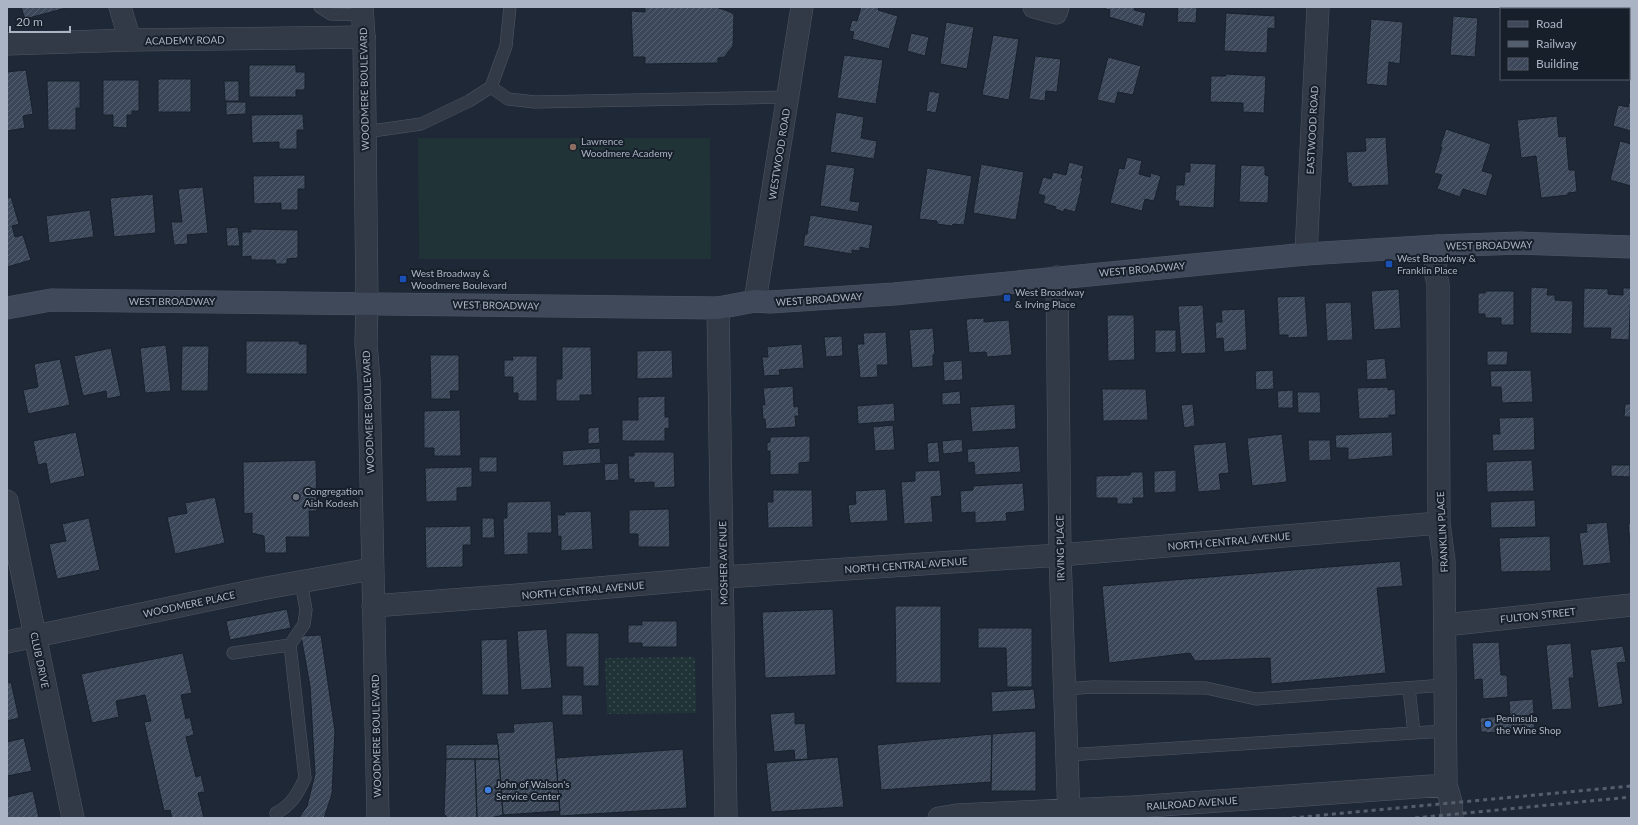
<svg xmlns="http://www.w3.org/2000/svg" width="1638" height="825" viewBox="0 0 1638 825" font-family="Lato,sans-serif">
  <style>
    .grass { fill: url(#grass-dots) }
    .pitch { fill: #203437 }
    .building { fill: url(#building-hatch); stroke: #19212d }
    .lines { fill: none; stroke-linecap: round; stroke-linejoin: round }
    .service-casing { stroke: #4f5765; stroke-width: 13 }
    .minor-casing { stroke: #4f5765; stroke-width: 23 }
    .tertiary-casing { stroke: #4f5765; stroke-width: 23 }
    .secondary-casing { stroke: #4f5765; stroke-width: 23 }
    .service { stroke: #323a47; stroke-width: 12 }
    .minor { stroke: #323a47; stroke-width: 22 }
    .tertiary { stroke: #323a47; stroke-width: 22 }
    .secondary { stroke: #3f495a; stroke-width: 22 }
    .rail { stroke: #535e6e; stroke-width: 3; stroke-dasharray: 4 4; stroke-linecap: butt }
    .education-dot { fill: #8d6e63; stroke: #171f2b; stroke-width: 1.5 }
    .transit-dot { fill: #1a4fb4; stroke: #171f2b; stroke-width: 1.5 }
    .worship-dot { fill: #6b7280; stroke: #171f2b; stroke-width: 1.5 }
    .shop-dot { fill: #3f7fe0; stroke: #171f2b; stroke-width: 1.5 }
    .labels { text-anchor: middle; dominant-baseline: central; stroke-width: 4; stroke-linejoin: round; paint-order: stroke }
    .street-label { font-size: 10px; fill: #abb4c4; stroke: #171f2b }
    .poi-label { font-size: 10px; fill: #abb4c4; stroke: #171f2b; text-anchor: start }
  </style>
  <defs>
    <pattern id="grass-dots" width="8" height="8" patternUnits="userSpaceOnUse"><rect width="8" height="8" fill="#203437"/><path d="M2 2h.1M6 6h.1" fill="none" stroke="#3e4f52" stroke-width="1.8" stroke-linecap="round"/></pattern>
    <pattern id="building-hatch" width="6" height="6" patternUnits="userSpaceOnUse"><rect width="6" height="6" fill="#3c4859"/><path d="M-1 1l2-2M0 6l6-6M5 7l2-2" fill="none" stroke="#56606f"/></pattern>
  </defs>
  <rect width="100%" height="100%" fill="#1e2836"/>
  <path class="grass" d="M695,657L696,713L607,714L605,658Z"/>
  <path class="pitch" d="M418,138H710L711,259H419Z"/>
  <path class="building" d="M21,7H66V8L25,19Z
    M645,7H715L725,10L734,14L733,46L724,57L718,58V63L645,64V57H633L631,11L645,12Z
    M861,7H879L878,10L898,16L889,49L852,39L854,32L849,31L852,20L857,21Z
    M1103,7H1135L1134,10L1146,13L1143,27L1109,17L1110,10L1103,8Z
    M1178,7H1197L1196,23L1177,22Z
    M1549,7H1570L1593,9H1549Z
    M1501,10V29H1499Z
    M1226,13L1275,16V29L1268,28L1267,53L1224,51Z
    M1453,16L1478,18L1475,57L1450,55Z
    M1371,19L1403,22L1400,64L1389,62L1387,86L1366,84Z
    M946,22L974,27L967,69L940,64Z
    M911,33L929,37L925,56L907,51Z
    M993,35L1019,39L1009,100L982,95Z
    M844,55L883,60L876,104L837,98Z
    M1035,56L1061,59L1057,92L1046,91L1045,101L1029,99Z
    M1108,57L1141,66L1133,95L1118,92L1115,104L1097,100Z
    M249,65H296V72H305V90H296V97H249Z
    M26,70L33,114L23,116L25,128L7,131V72Z
    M1226,74L1266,76L1264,113L1243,112V103L1210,102L1211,76H1226Z
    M158,79H191V112H158Z
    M103,80H139V111H132V115H127V128L113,127V115H103Z
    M47,81H80V108H76V130H48Z
    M224,81H239V101H225Z
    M929,91L940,93L936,113L926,111Z
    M1631,96V131L1613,126L1618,105L1628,107Z
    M226,102H246V114L226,115Z
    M836,112L864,117L861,138L877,141L874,159L830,152Z
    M303,114L304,130H297V149H279V142L252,143L251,115Z
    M1557,116L1559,137L1566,136L1569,170H1575L1577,192L1568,193V195L1541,198L1536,156L1521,158L1517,120Z
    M1446,129L1491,144L1482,171L1493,174L1486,196L1463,189L1460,197L1437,189L1442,175L1434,173L1442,147H1440Z
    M1386,137L1389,185L1352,187L1351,183H1348L1346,152L1366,151L1365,138Z
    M1620,141L1631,144V186L1610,180Z
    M1127,157L1142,161L1139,174L1150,177L1151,173L1161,176L1154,201L1145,199L1142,211L1110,203L1119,168L1124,169Z
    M1069,162L1084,166L1081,178H1083L1080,189L1081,190L1075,212L1064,209V212L1055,209L1056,207L1043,203L1045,196L1038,194L1043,177L1051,179L1053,172L1066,175Z
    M1190,163L1216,164L1214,208L1178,206L1179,201H1175L1176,185H1184L1185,172H1190Z
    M826,164L855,168L850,201L860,202L858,212L820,206Z
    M981,164L1024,172L1016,220L973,213Z
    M1241,165L1265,166V175L1269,176L1268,203L1239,202Z
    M927,168L972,176L964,225L953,224L952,226L937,224V221L919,219Z
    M305,175V189H298V210H281V203L254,204L253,176Z
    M203,187L208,233L187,235L188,244L174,245L171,222H182L178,189Z
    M153,194L156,233L114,237L110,198Z
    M11,197L19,224L12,226L15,237L23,235L31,260L7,267V198Z
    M90,210L94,237L49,243L46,216Z
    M810,215L873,225L869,249L860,247V251L852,250V254L803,246L805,234H807Z
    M238,227L240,246H227L226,228Z
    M250,229L298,230V258L287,259V264H276L275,260H251V256L242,257V232H251Z
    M1531,287L1548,288L1547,295H1555V300L1573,301L1572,334L1530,333Z
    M1584,288L1608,289V294L1623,295V288H1631L1629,340L1610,339L1611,328H1583Z
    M1399,289L1401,328L1374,330L1371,291Z
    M1485,291H1514V325H1501V318H1485V314H1478V293H1485Z
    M1305,296L1308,337L1288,338V335H1279L1277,297Z
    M1351,302L1353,340L1327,341L1325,303Z
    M1203,305L1206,353L1181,354L1178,306Z
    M1245,309L1247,350L1224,352L1223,338L1216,339L1215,322H1222L1221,310Z
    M1107,315H1134L1135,360L1108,361Z
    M984,318V322L1009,320L1012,355L987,357L986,352L969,353L966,319Z
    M933,328L935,354L933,355V366L912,368L909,330Z
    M1155,330H1176V352L1155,353Z
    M886,332L888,365H877L878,377L860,378L857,344H864L863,333Z
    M842,336L843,356L826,357L824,337Z
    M246,341H299V344H307V374H246Z
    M802,344L804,368L779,370L780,375L764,376L762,357H768L767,347Z
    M166,345L171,391L145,393L140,348Z
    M182,346H209L208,391H181Z
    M562,347H591L592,395H580V401H556V379H562Z
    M111,348L121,396L107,399L106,391L83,396L74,356Z
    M672,350L673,378L637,379V351Z
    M1487,351H1508L1507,365H1487Z
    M430,355H459V391H450L451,399H431Z
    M512,356H537V401H518V393H513V377H504V360H513Z
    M1385,358L1387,379L1367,380L1366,360Z
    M60,359L70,405L28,414L23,390L38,387L34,364Z
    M962,360L963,380L944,381L943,362Z
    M1273,370L1274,389L1256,390L1255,371Z
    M1531,370L1533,402L1502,403L1501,387H1491L1490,371Z
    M793,386L794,407L798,406L799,416H795L796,427L766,429L765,419H763L762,405H765L763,388Z
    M1388,387V390L1395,389L1396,415H1389V418L1359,419L1357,388Z
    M1102,389H1146L1148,420L1103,421Z
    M1293,390V408H1278L1277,391Z
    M960,391L961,404L942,405V393Z
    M1297,392H1320L1321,413H1298Z
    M665,396V417H669V429L665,428V441H622V420H638V397Z
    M894,403L895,421L858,424L857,406Z
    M1015,404L1016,429L972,432L970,407Z
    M1193,404L1195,426L1184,428L1181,405Z
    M1625,404H1631V417H1624Z
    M460,410L461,456H434V448H424V411Z
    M1534,417L1535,450L1493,451L1492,434H1500L1499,418Z
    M893,425L895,450L875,451L873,427Z
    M599,427L600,443L588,444V428Z
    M76,432L85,476L50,484L46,463L38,465L33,441Z
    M1392,432L1393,456L1348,460V448H1336L1335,435Z
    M1282,434L1287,482L1252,486L1247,438Z
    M810,436V462L799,463V474L770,475V451H767V443L770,442V437Z
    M962,439L963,452L943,454L942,441Z
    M1308,440H1330L1331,460L1309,461Z
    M938,442L940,462L928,463L927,443Z
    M1226,442L1229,473L1219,474L1221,490L1198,492L1193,445Z
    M1019,446L1021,472L975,475L974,462L968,463L967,449Z
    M600,448L601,463L563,466L562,451Z
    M634,452H674L675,487L654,488V482L634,483V479H629L628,456H634Z
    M479,457H497V472H479Z
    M316,460L317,511H309L310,537H286L287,553H265L264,536L252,533V513L244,514L243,462Z
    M1532,460L1534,491L1487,492L1486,462Z
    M618,463L619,480L605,481L604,464Z
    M1611,465H1630V477L1611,476Z
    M472,467V487L457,488V501L426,502L425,468Z
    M940,470L942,496L931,497L933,522L904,524L901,482L915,481V471Z
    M1176,470V492L1154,493V471Z
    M1131,472H1143L1144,498H1133V504H1117V498H1096V476L1130,475Z
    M1023,483L1025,511L1006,513L1007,521L975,523V512L961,513L960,491L973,490V486Z
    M886,489L888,521L850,523L848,505L856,504L855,491Z
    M773,490H812L813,527L768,528L767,502H773Z
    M215,497L225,543L175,554L167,517L187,513L185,503Z
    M1535,500L1536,527L1491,528L1490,502Z
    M551,501L552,533H528V554L504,555L503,518H507V502Z
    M669,509L670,547H638V534H629V510Z
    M591,511L593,549L561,551V536L558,537L557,515H565V512Z
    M89,518L100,570L57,579L49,544L66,541L62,524Z
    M482,518H494L495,538H482Z
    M1607,522L1611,563L1583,566L1579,533L1587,532L1586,524Z
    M1628,524H1631V552Z
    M471,526V545H463V567L426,568L425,527Z
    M1550,536L1551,571L1501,572L1499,538Z
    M1400,561L1403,586L1377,588L1386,673L1271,684L1270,658L1195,661L1190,653L1109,663L1102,586Z
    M895,606H941V683H896Z
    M287,609L291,628L230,640L226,621Z
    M833,609L836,675L765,678L762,612Z
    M642,621H677V647H642V643H628V625H642Z
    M978,628H1032V687H1007L1006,648H978Z
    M547,629L552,688L521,690L517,631Z
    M566,633H599V686H583V667H566Z
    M321,635L335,731L332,794L324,818H299L307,806L315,774L310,686L301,636Z
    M507,639L509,695H482L481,640Z
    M1499,642L1501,675H1507L1508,697L1483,699L1482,679L1474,680L1472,643Z
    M1571,643L1574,678H1569L1572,709L1552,710L1546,645Z
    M1623,646L1626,662L1617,663L1623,704L1598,708L1590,650Z
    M183,653L192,693L181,695L186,719L190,717L194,735L186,737L196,777L201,775L205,792L198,793L204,818H172L170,810L164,811L144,722L151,721L145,695L116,701L119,717L92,723L81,674Z
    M11,682L19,718L7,721V683Z
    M1034,689L1036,709L992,712L991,692Z
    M562,695H582L583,715H562Z
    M1533,699L1535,729L1486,733V732H1481L1480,718L1510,715L1509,701Z
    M795,712V724L805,723L808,759L795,760L794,750L774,752L770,714Z
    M553,721L560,811L503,815L498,744L496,733L514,732L513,724Z
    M1036,731V791H991L992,734Z
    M992,734L991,782L881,790L877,745Z
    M24,738L32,771L7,776V742Z
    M498,744L499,759H446V745Z
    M683,749L687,808L560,816L556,758Z
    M838,757L844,807L771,812L766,763Z
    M446,759H475L477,818H448L444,814Z
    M475,759H499L503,815L490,818H477Z
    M33,791L39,818H7V797Z"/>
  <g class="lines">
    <g class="service-casing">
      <path id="service" d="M320,7L331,14L362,15
        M491,87L508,99L535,102L788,97
        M365,132L421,124L469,101L491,87L506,46L510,7
        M233,653L290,645
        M1409,688L1414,733
        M1065,689L1092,687L1206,688L1256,699L1445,685
        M1067,755L1445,731
        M276,813C292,805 298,793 305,778L290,645L304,624L306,610L301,582"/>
    </g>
    <g class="minor-casing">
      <path id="minor" d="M120,7L130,40
        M1034,7L1056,13L1058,7
        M7,44L130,40L364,37
        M1437,246L1435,271L1438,284L1439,523L1444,561L1446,785L1451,802L1452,818
        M1306,254L1318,7
        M1057,277L1060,555L1069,818
        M755,301L802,7
        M718,308L726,818
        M7,501L73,818
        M373,606L518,595L724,577L1060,555L1439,523
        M1445,625L1631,605
        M7,642L266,588L372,569
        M939,818L957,815L1133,807L1446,785"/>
    </g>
    <g class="tertiary-casing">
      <path id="tertiary" d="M362,7L364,37L367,303L366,344L369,380L378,818"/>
    </g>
    <g class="secondary-casing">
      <path id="secondary" d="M7,308L51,300L718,308L755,301L770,302L894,294L1306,254L1437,246L1520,243L1631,247"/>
    </g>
    <use href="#service" class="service"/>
    <use href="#minor" class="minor"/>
    <use href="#tertiary" class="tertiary"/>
    <use href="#secondary" class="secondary"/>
    <path class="rail" d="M1292,818L1631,786
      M1415,818L1631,797"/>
  </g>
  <circle class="education-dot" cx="573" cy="147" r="4"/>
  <g class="transit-dot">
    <rect x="1385" y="260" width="8" height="8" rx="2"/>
    <rect x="399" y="275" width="8" height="8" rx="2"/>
    <rect x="1003" y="294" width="8" height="8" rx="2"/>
  </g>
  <circle class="worship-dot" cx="296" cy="497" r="4"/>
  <g class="shop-dot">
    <circle cx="1488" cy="724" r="4"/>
    <circle cx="488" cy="790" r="4"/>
  </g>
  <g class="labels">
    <g class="street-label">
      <text transform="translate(185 40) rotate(-1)">ACADEMY ROAD</text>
      <text transform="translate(364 89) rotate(-91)">WOODMERE BOULEVARD</text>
      <text transform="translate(1312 130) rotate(-87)">EASTWOOD ROAD</text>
      <text transform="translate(779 154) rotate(-81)">WESTWOOD ROAD</text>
      <text transform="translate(1489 245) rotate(-1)">WEST BROADWAY</text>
      <text transform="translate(1142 269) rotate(-5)">WEST BROADWAY</text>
      <text transform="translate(819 299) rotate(-4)">WEST BROADWAY</text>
      <text x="172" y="301">WEST BROADWAY</text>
      <text transform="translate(496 305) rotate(1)">WEST BROADWAY</text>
      <text transform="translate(368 412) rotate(-92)">WOODMERE BOULEVARD</text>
      <text transform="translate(1442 532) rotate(-93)">FRANKLIN PLACE</text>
      <text transform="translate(1229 541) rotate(-5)">NORTH CENTRAL AVENUE</text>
      <text transform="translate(1060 548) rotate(-91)">IRVING PLACE</text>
      <text transform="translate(723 563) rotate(-91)">MOSHER AVENUE</text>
      <text transform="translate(906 565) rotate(-4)">NORTH CENTRAL AVENUE</text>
      <text transform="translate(583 590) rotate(-5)">NORTH CENTRAL AVENUE</text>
      <text transform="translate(189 604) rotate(-12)">WOODMERE PLACE</text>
      <text transform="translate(1538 615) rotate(-6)">FULTON STREET</text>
      <text transform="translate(40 660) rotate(78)">CLUB DRIVE</text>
      <text transform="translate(376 736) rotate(-91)">WOODMERE BOULEVARD</text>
      <text transform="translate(1192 803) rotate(-4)">RAILROAD AVENUE</text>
    </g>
    <g class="poi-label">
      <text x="581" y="141">Lawrence<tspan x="581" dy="12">Woodmere Academy</tspan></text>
      <text x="1397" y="258">West Broadway &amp;<tspan x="1397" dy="12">Franklin Place</tspan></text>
      <text x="411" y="273">West Broadway &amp;<tspan x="411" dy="12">Woodmere Boulevard</tspan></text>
      <text x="1015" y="292">West Broadway<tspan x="1015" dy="12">&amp; Irving Place</tspan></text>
      <text x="304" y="491">Congregation<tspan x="304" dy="12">Aish Kodesh</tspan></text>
      <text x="1496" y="718">Peninsula<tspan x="1496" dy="12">the Wine Shop</tspan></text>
      <text x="496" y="784">John of Walson's<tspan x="496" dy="12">Service Center</tspan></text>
    </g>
  </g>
  <rect width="1638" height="825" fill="none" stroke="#abb4c4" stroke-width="16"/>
  <rect x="1500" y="8" width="130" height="72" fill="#171f2b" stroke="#525b68"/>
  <rect x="1508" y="21" width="20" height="6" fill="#3f495a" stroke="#525b68"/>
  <text x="1536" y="28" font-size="12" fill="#abb4c4">Road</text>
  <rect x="1508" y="41" width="20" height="6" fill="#535e6e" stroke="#525b68"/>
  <text x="1536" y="48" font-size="12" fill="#abb4c4">Railway</text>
  <rect x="1508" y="58" width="20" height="12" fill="url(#building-hatch)" stroke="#525b68"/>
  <text x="1536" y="68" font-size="12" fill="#abb4c4">Building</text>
  <path d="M10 26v6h60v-6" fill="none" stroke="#abb4c4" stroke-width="2"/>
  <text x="16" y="26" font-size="12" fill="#abb4c4" stroke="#171f2b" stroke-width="3" paint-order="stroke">20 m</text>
</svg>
